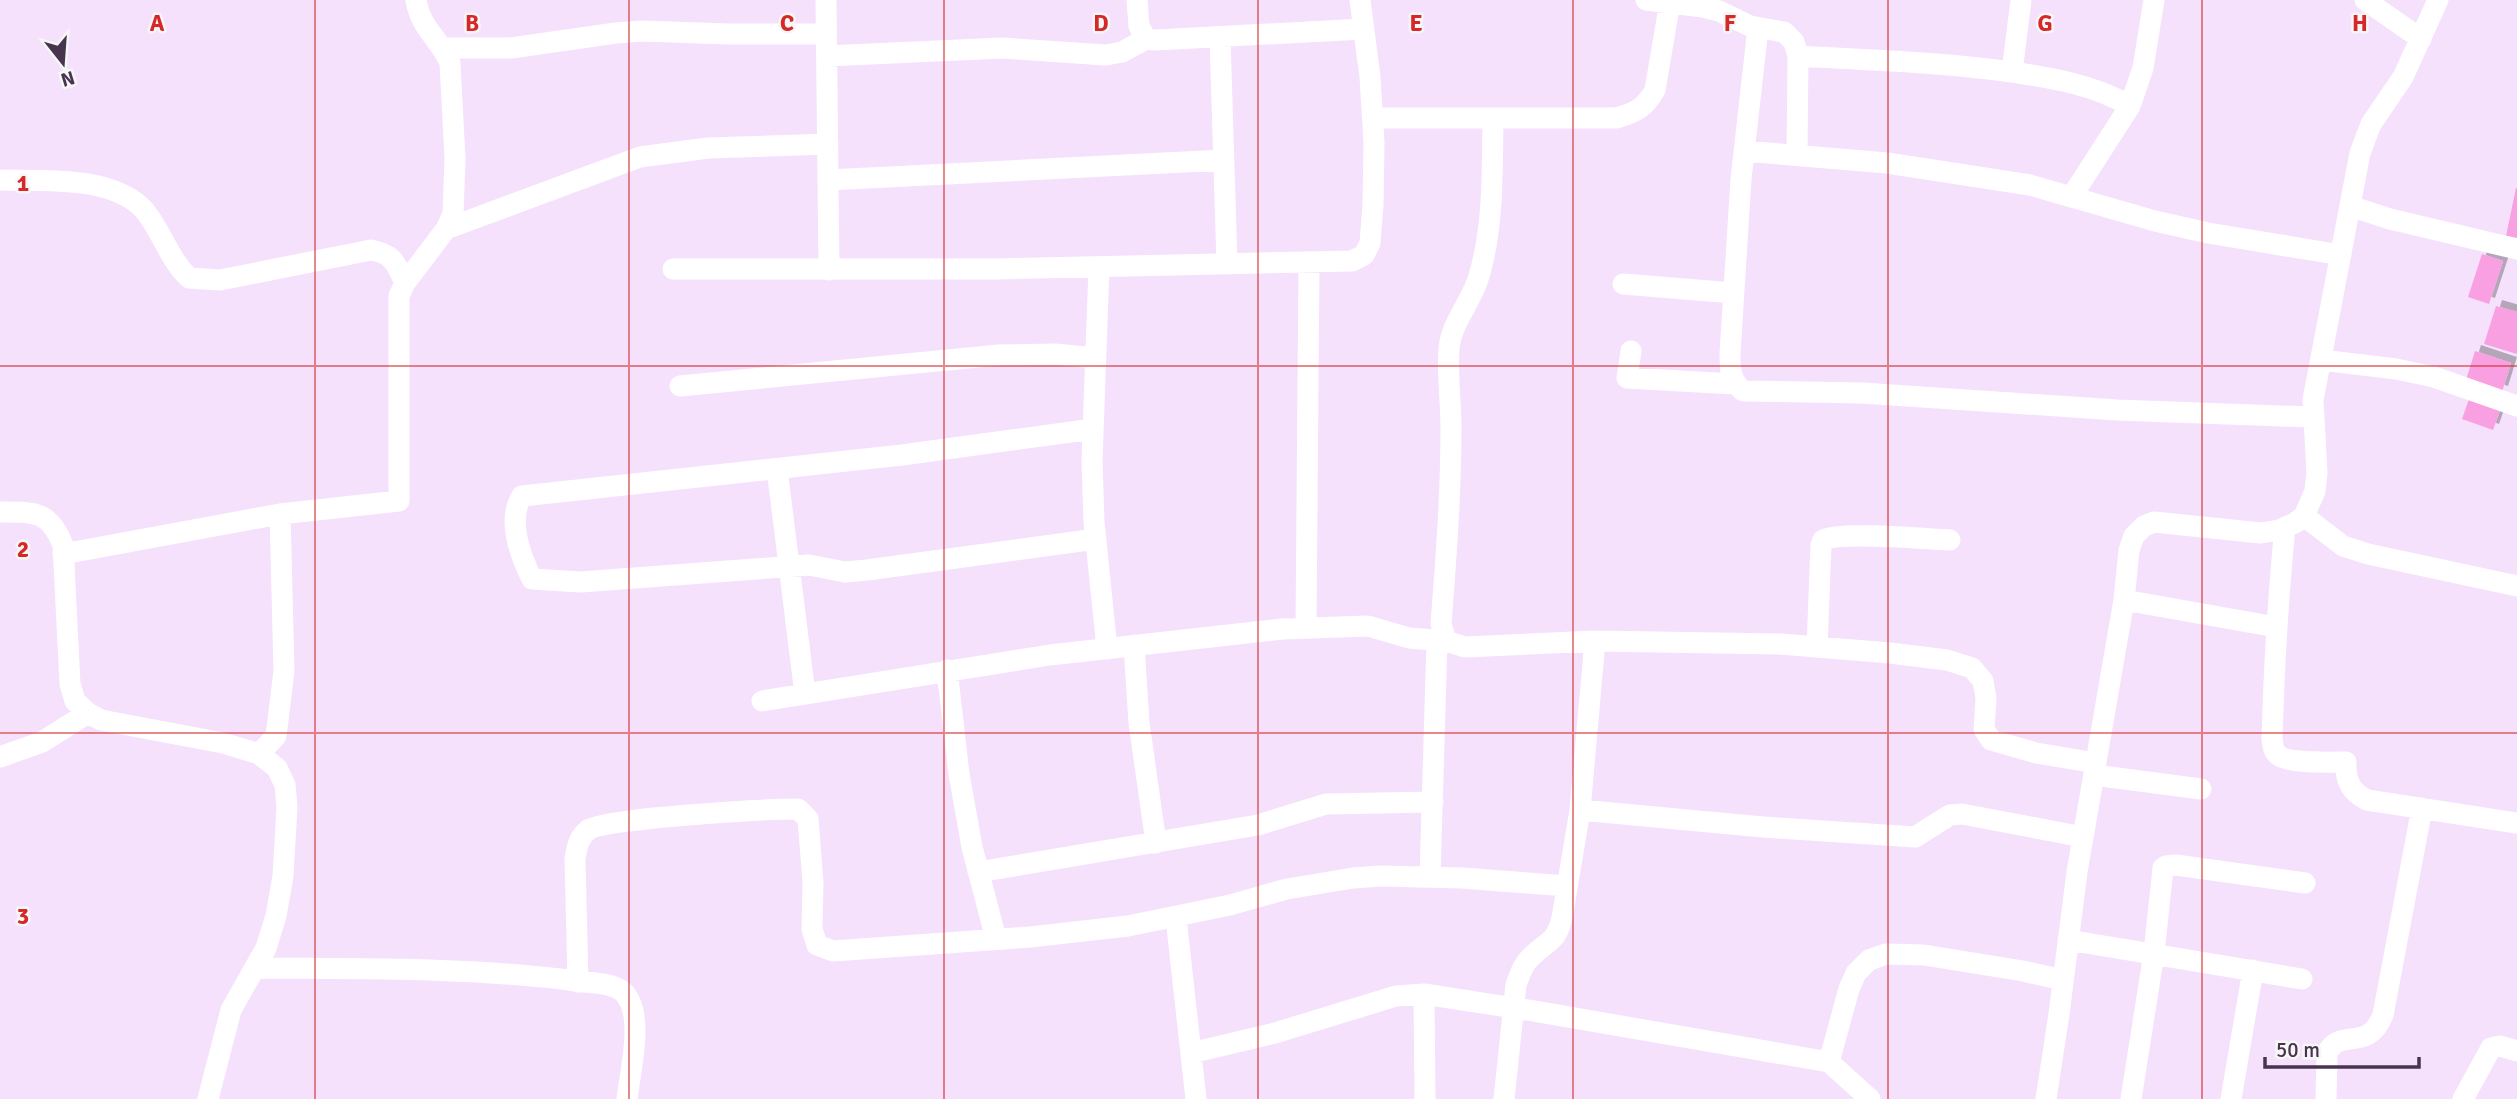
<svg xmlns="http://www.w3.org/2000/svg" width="2517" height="1099" viewBox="0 0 2517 1099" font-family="Signika,sans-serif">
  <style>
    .building { fill: #f8a0e2; filter: url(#shadow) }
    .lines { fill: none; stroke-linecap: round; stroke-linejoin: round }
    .minor { stroke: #fff; stroke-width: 21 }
    .grid { fill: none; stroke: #d62828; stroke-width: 2; stroke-opacity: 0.55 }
    .grid-label { font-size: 23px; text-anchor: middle; font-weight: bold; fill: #d62828; stroke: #f6f6f6; stroke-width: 5; stroke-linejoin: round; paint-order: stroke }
  </style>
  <defs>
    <filter id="shadow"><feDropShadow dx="6" dy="-6" stdDeviation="0" flood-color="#0004"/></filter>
  </defs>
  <rect width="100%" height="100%" fill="#f5e1fc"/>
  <path class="building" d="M2516,188H2517V238L2506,236Z
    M2482,254L2503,261L2489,304L2468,297Z
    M2496,306L2517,312V354L2484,344Z
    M2475,351L2511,363L2502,392L2466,380Z
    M2469,399L2500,410L2493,430L2462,419Z"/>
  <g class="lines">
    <path class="minor" d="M826,0L829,270
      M1137,0L1139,26L1146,39L1156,40L1363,29
      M1646,0L1703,7L1719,11L1750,26L1784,32L1794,42L1798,56L1797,155
      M2365,0L2421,39
      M1758,28L1741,179L1730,353C1730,369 1730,380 1743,391L1862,393L2117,410L2312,417
      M1220,37L1227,264
      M444,48H511L616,33L642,31L728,34H826
      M827,56L1002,48L1106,55L1122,52L1146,39
      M1798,56C1870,60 1941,62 2012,72C2052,78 2095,85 2130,106
      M2012,72L2021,0
      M1373,118H1616C1635,113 1645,108 1655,90L1670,2
      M1493,118C1492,171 1494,225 1479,276C1472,302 1451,322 1449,349C1447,375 1451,402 1451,428C1451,494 1446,559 1441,624L1446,641L1465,647L1595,641L1780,644L1890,653L1947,660L1972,668L1983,681L1986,698L1984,729L1991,740L2036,753L2096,763
      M1744,151L1887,163L2030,185L2155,221L2208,233L2341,255
      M0,180C43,181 114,175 145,211C162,232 169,259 189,278L220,280L371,250C394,254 396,264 405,283
      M828,180L1224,160
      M2072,196L2130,106L2143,68L2154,0
      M2350,206L2390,219L2517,249
      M446,229L640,157L708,148L828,144
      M1099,267L1092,461L1094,522L1107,649
      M673,269H995L1352,261L1364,255L1370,243L1373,205L1374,143L1370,77L1360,0
      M1623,284L1734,293
      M1631,351L1627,378L1735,384
      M2321,360L2396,369L2434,377L2517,406
      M680,386L999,355L1055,354L1095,358
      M1093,429L902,455L522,496C507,519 520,555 532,579L581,582L809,565L845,572L867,570L1096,539
      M777,469L805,694
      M0,512C34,512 49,510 63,545L70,684L75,701L88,713L101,720L223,743L259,754L277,768L285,785L287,807L285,841L283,876L276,916L266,948L231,1010L208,1099
      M2304,516L2343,546L2368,554L2517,586
      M2285,527C2278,598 2274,668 2272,739C2273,745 2273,751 2278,755C2288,764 2331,762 2346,762C2345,781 2351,792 2367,800L2517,823
      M63,554L280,514L399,501V296L405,283L446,229L453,214L455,159L450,63C440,39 420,28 416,0
      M2124,600L2276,627
      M1306,628L1309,263
      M1134,645L1139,723L1156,843
      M1817,647L1821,545L1823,540C1842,531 1925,539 1950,540
      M947,670L959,774L972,847L996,939
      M762,701L1050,655L1282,629L1368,626L1409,638L1446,641
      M259,754L276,736L284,671L280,514
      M0,757L42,742L88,713
      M2094,775L2201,789
      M1580,810L1763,827L1915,837L1950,815L1962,814L2083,837
      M978,872L1258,825L1326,804L1433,802
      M1430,877L1437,641
      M1176,918L1196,1099
      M2068,940L2302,979
      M256,968C362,969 470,967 576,981C589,983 611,982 622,991C646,1011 630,1071 627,1099
      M578,982L575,859C577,848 578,838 588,830C604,818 770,809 798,809L808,819L813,882L812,929L817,945L833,951L1030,937L1128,926L1230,905L1287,889L1353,878L1380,876L1462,878L1567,886
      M1424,994L1425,1099
      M1191,1053L1275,1033L1396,996L1424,994L1534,1011L1829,1062
      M1504,1099L1516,985C1520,974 1523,964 1532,956C1548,940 1556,943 1562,918L1580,810L1595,641
      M1870,1099L1829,1062L1849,989L1856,973L1869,960L1886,954L1924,955L2023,971L2063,980
      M2046,1099L2059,1014L2077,872L2124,600L2129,550L2134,536L2144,526L2154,522L2261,533L2279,530L2295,523L2304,516L2315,491L2317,473L2313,400L2360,153L2371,124L2403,77L2438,0
      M2131,1099L2154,953L2163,868L2166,866L2176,865L2305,883
      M2231,1099L2253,970
      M2326,1099L2327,1053C2341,1026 2367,1054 2383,1015L2422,808
      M2463,1099L2491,1048L2500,1046L2517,1051"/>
  </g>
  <path class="grid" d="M315,0V1099M629,0V1099M944,0V1099M1258,0V1099M1573,0V1099M1888,0V1099M2202,0V1099M0,366H2517M0,733H2517"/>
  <g class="grid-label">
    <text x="157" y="31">A</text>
    <text x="472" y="31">B</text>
    <text x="787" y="31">C</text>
    <text x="1101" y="31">D</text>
    <text x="1416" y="31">E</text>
    <text x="1730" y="31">F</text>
    <text x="2045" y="31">G</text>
    <text x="2360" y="31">H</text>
    <text x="23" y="191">1</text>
    <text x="23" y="557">2</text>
    <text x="23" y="924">3</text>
  </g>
  <g transform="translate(63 63) rotate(163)" stroke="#f6f6f6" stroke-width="5" paint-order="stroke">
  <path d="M0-5L12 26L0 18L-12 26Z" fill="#48344f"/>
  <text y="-10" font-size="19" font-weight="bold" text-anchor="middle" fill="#48344f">N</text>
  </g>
  <path d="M2265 1057v10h154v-10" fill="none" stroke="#48344f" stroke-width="3.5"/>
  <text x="2276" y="1057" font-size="21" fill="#48344f" stroke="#f6f6f6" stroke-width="5" paint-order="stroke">50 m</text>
</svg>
